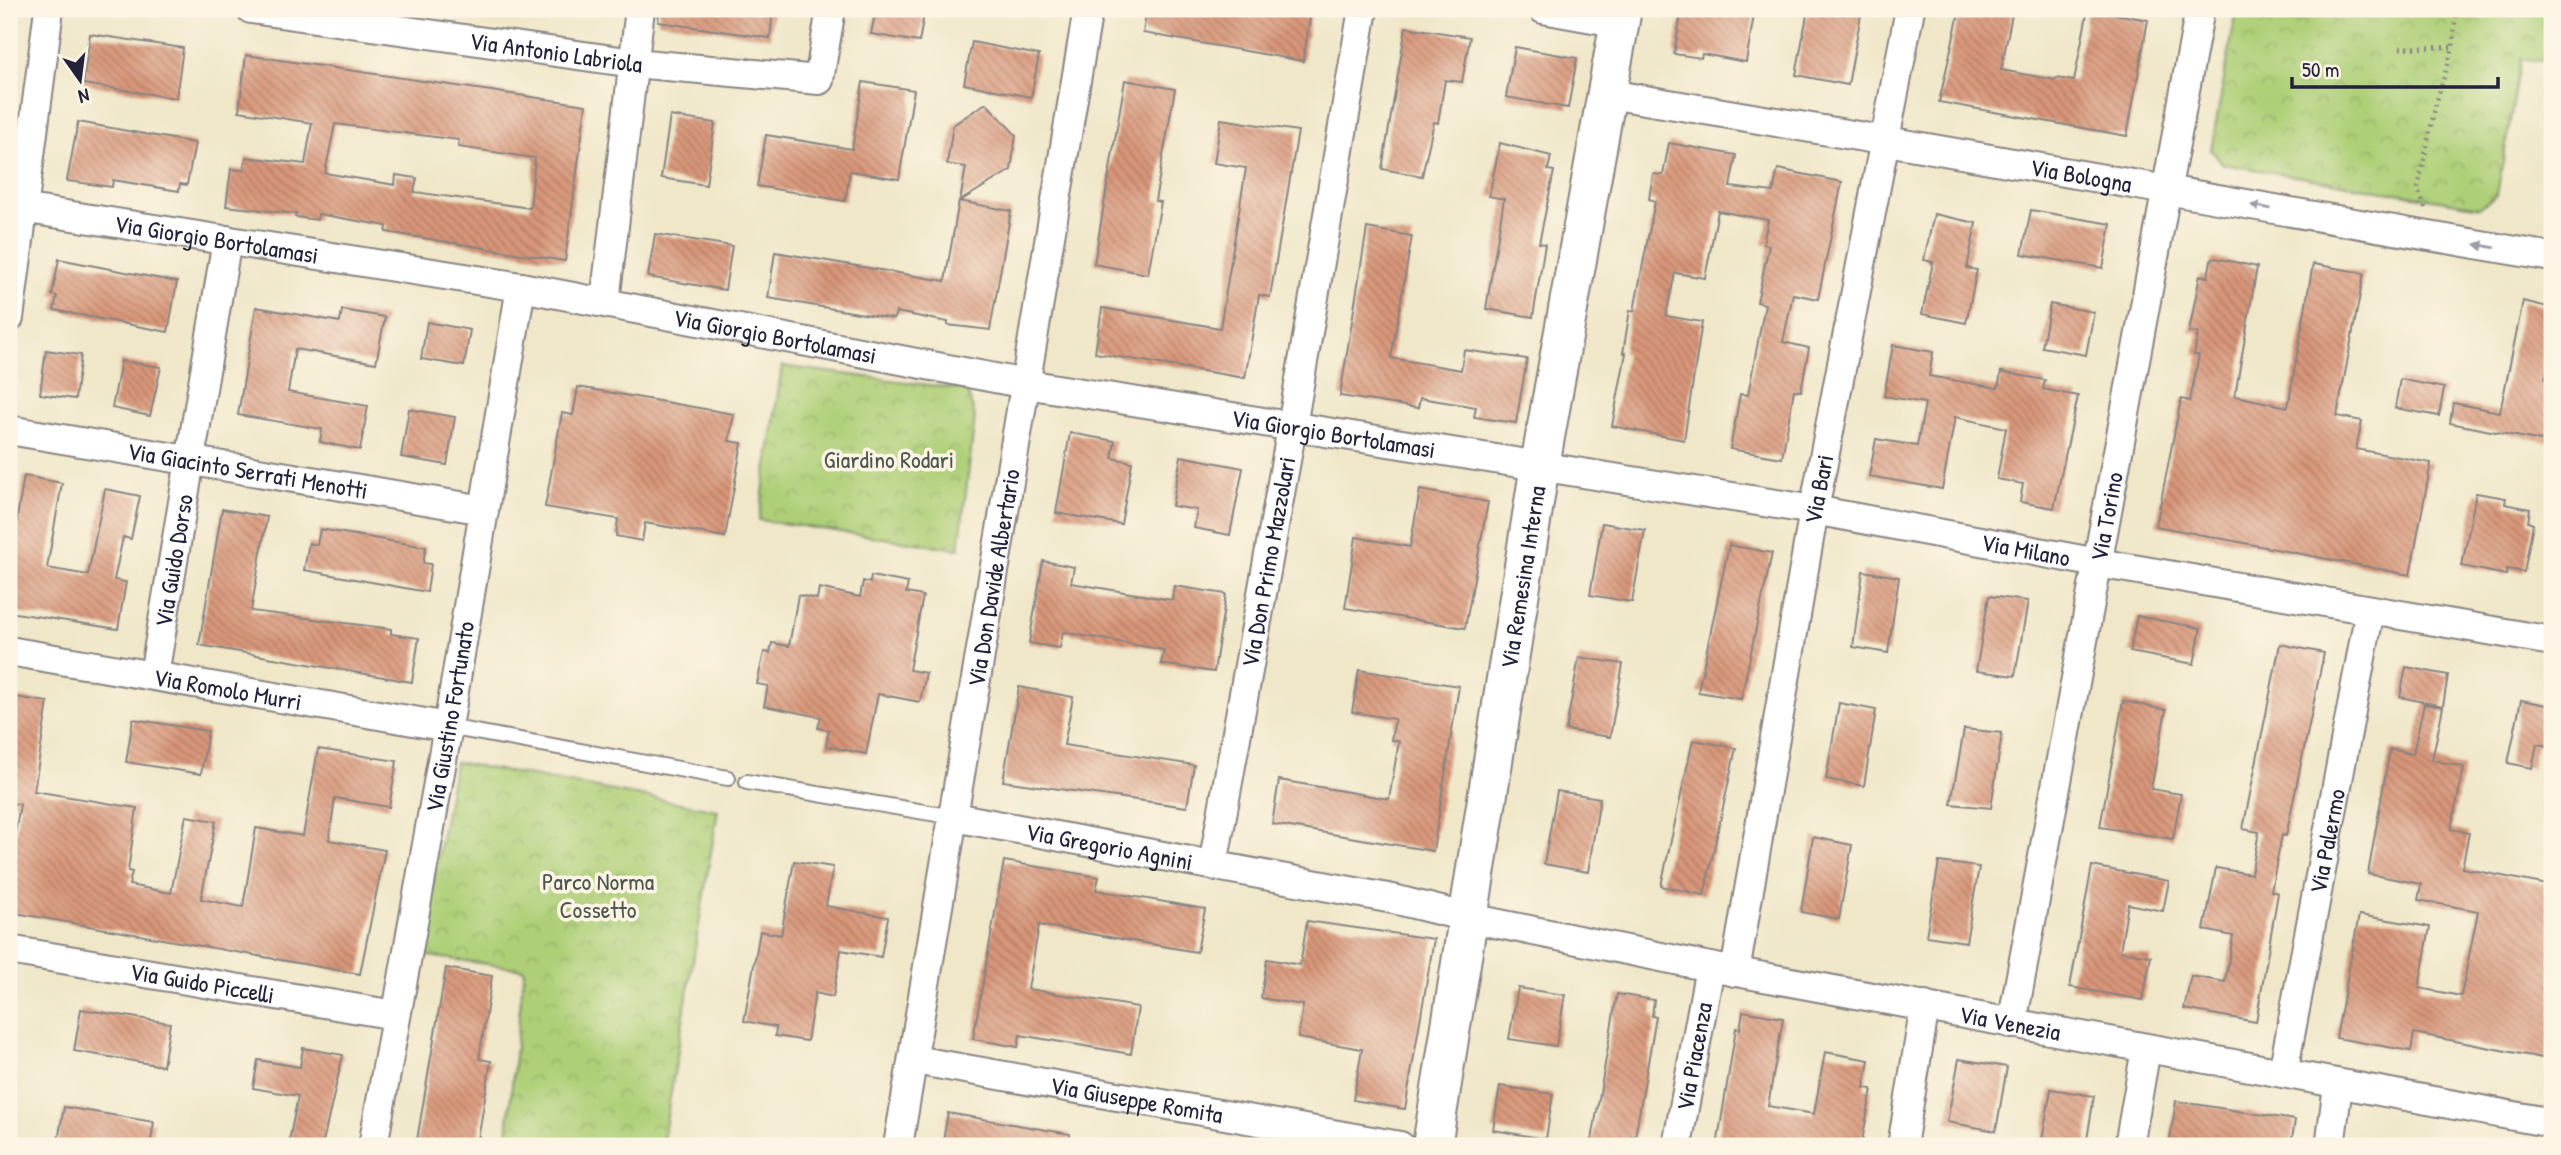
<svg xmlns="http://www.w3.org/2000/svg" width="2561" height="1155" viewBox="0 0 2561 1155" font-family="'Patrick Hand',sans-serif">
  <style>
    .park { fill: url(#park-crowns); stroke: #687859; stroke-width: 2 }
    .building { fill: url(#building-back-hatch); fill-rule: evenodd }
    .lines { fill: none; stroke-linecap: round; stroke-linejoin: round }
    .lane-casing { stroke: #898482; stroke-width: 18 }
    .street-casing { stroke: #898482; stroke-width: 32 }
    .secondary-casing { stroke: #898482; stroke-width: 42 }
    .path { stroke: #898482; stroke-width: 4.5; stroke-dasharray: 2 5; stroke-linecap: butt }
    .lane { stroke: #fff; stroke-width: 14 }
    .street { stroke: #fff; stroke-width: 28 }
    .secondary { stroke: #fff; stroke-width: 38 }
    .oneway { fill: #9c9ca7 }
    .labels { text-anchor: middle; dominant-baseline: central; stroke-width: 7; stroke-linejoin: round; paint-order: stroke }
    .street-label { font-size: 24px; fill: #22223b; stroke: #fcf5e5 }
    .park-label { font-size: 24px; fill: #4c564d; stroke: #fcf5e5 }
  </style>
  <defs>
    <pattern id="park-crowns" width="20" height="18" patternUnits="userSpaceOnUse" patternTransform="scale(1.75)"><rect width="20" height="18" fill="#aecf77"/><path d="M2 6a3 3 0 1 1 6 0M12 15a3 3 0 1 1 6 0" fill="none" stroke="#95b168"/></pattern>
    <pattern id="building-back-hatch" width="6" height="6" patternUnits="userSpaceOnUse" patternTransform="scale(1.75)"><rect width="6" height="6" fill="#d89679"/><path d="M-1 5l2 2M0 0l6 6M5-1l2 2" fill="none" stroke="#af7a64"/></pattern>
  </defs>
  <rect width="100%" height="100%" fill="#fcf5e5"/>
  <filter id="ink" filterUnits="userSpaceOnUse"><feTurbulence type="fractalNoise" baseFrequency=".0143" numOctaves="2"/><feDisplacementMap in="SourceGraphic" scale="14" xChannelSelector="R" yChannelSelector="G"/><feConvolveMatrix kernelMatrix="1 2 1 2 8 2 1 2 1" color-interpolation-filters="sRGB"/></filter>
  <filter id="wash" filterUnits="userSpaceOnUse"><feTurbulence type="fractalNoise" baseFrequency=".00686" numOctaves="4" result="noise"/><feDisplacementMap in="SourceGraphic" scale="28" xChannelSelector="R" yChannelSelector="G"/><feGaussianBlur stdDeviation="1.57" result="paint"/><feColorMatrix in="noise" values="0 0 0 0 0 0 0 0 0 0 0 0 0 0 0 0 0 1.4 0 .05"/><feComposite in="paint" operator="in"/></filter>
  <g filter="url(#wash)">
    <rect width="100%" height="100%" fill="#f0e7c9"/>
    <path class="park" d="M2237,9H2552L2550,61L2521,59L2497,195L2480,207L2223,164L2211,150Z
      M782,366L967,390L975,417L959,549L759,520Z
      M455,762L718,810L662,1146H589L507,1133L524,969L420,955Z"/>
    <g id="blocks">
      <path class="building" d="M659,9H773L770,38L658,22Z
        M876,9H925L919,42L871,34Z
        M1147,9H1291L1311,12L1303,61L1143,33Z
        M1682,9L1700,13V9H1713L1754,15L1746,62L1702,54L1701,58L1674,54Z
        M1808,9H1862L1848,85L1796,75Z
        M1960,9H2013L2001,70L2056,80L2057,78L2074,81L2088,9L2148,20L2127,136L1939,102Z
        M1406,27L1470,37L1462,82L1445,80L1438,123L1434,122L1422,176L1382,169Z
        M90,34L183,48L176,98L83,84Z
        M972,42L1039,55L1031,97L964,84Z
        M1515,47L1577,58L1568,108L1506,97Z
        M246,55L586,105L565,261L386,232L387,226L318,214L317,220L295,217L296,214L226,206L231,169L244,170L246,157L305,164L312,123L239,111ZM335,124L459,140L458,147L535,158L530,208L414,192L417,178L396,175L395,185L325,173Z
        M1125,80L1175,89L1155,201L1161,202L1148,274L1094,264Z
        M863,82L914,90L899,179L850,171L845,201L757,186L766,135L852,149Z
        M986,103L1016,135L1011,170L960,201L966,167L947,164L953,125Z
        M670,116L715,123L706,185L661,178Z
        M1221,119L1298,131L1270,297L1259,295L1245,378L1095,353L1102,308L1220,328L1246,168L1214,163Z
        M78,122L195,143L187,185L180,184L179,191L113,180L112,187L67,181Z
        M1500,143L1551,156L1548,170L1554,171L1539,243L1545,244L1533,317L1486,309L1504,199L1489,196Z
        M1669,143L1736,155L1730,187L1773,192L1778,169L1842,182L1818,299L1793,294L1783,342L1809,348L1801,391L1794,390L1782,458L1730,449L1740,394L1748,395L1765,304L1757,302L1769,245L1763,244L1768,220L1718,211L1705,278L1675,273L1666,316L1702,322L1684,440L1612,426L1626,353H1623L1630,310L1634,311L1655,201L1649,199L1653,174L1663,175Z
        M959,201L1011,211L990,330L948,325V322L896,312L894,319L768,298L775,252L945,281Z
        M2031,210L2111,224L2103,268L2022,254Z
        M1934,214L1976,223L1967,268L1977,270L1966,323L1922,314L1933,262L1924,260Z
        M1367,228L1412,236L1391,358L1461,370L1464,350L1527,359L1516,423L1474,417L1476,407L1420,398L1418,408L1340,396Z
        M655,234L732,246L725,290L648,277Z
        M2216,258L2257,267L2235,396L2288,407L2313,264L2364,273L2337,416L2362,421L2356,449L2431,463L2410,575L2156,526L2181,399L2190,401L2199,355H2194L2198,333L2189,332L2200,275L2208,277L2211,260Z
        M59,259L177,282L168,332L54,310L57,296L52,295Z
        M2523,301L2552,308V351L2545,379L2552,381V443L2450,423L2453,403L2500,412Z
        M2050,304L2094,312L2086,355L2042,347Z
        M256,307L340,322L342,310L385,317L376,363L295,349L288,392L368,406L360,450L320,442L322,429L238,415Z
        M427,322L470,330L464,366L421,359Z
        M1893,345L1933,352L1929,376L1998,388L2001,372L2045,380L2043,389L2078,396L2054,508L2020,502L2023,484L1997,479L2006,428L1955,417L1942,489L1869,476L1876,439L1917,446L1925,403L1884,396Z
        M46,350L81,355L75,399L40,394Z
        M121,361L161,367L150,416L112,408Z
        M2400,379L2444,388L2439,416L2395,408Z
        M578,387L734,414L729,441L742,443L725,537L645,523L642,541L616,536L618,519L545,507L562,413L573,415Z
        M409,409L455,417L447,465L401,457Z
        M1070,433L1115,441L1112,458L1132,462L1121,524L1056,513Z
        M1181,456L1243,468L1230,535L1194,528L1197,510L1172,506Z
        M24,476L62,483L47,568L88,575L105,489L140,496L131,539L123,537L114,580L126,582L118,629L9,612V534L11,523L16,524Z
        M1420,490L1488,502L1465,628L1345,608L1356,537L1410,547Z
        M2476,493L2506,498L2505,504L2530,509L2528,522L2533,524L2524,572L2507,569L2506,575L2462,566Z
        M222,509L267,517L251,611L391,629V634L419,638L412,682L199,645Z
        M1602,523L1645,530L1632,602L1590,595Z
        M320,529L426,547L423,563L431,564L427,592L304,570L309,543L317,545Z
        M1729,545L1772,553L1741,699L1698,692Z
        M1043,561L1074,567L1071,583L1172,600L1174,586L1226,594L1214,672L1161,664L1164,650L1063,632L1060,648L1029,643Z
        M1863,571L1899,577L1888,653L1853,647Z
        M871,576L908,583L906,593L923,596L909,670L926,673L920,702L878,694L866,754L826,746L829,730L818,728L821,717L764,706L768,686L757,684L764,652L770,653L772,643L789,646L798,595L817,599L819,588L860,597L863,581L870,583Z
        M1989,596L2028,601L2015,676L1976,671Z
        M2137,616L2201,628L2194,664L2130,652Z
        M2280,644L2324,653L2286,836L2282,835L2271,891L2278,893L2256,1022L2184,1009L2191,976L2225,982L2233,936L2204,930L2216,868L2251,874L2259,832L2243,829Z
        M1579,657L1623,664L1610,737L1566,730Z
        M2406,667L2448,675L2443,706L2400,697Z
        M1359,670L1459,686L1433,851L1272,824L1279,780L1389,799L1399,741L1391,740L1395,719L1352,712Z
        M1019,687L1073,697L1064,745L1194,765L1187,807L1003,781Z
        M9,696L48,702L34,791L137,808L128,871L132,872L129,885L171,893L186,816L216,821L201,899L243,907L256,828L303,836L318,749L397,761L389,807L335,798L329,840L385,850L360,974L9,912V870L20,804L9,803Z
        M2521,700L2552,706V747L2537,744L2532,768L2508,763Z
        M2123,701L2166,710L2151,789L2181,794L2173,839L2100,827Z
        M1839,703L1876,710L1864,786L1826,779Z
        M2424,704L2443,707L2432,760L2464,767L2451,829L2469,833L2462,868L2552,886V1060L2414,1033L2411,1051L2336,1038L2359,915L2430,927L2419,988L2461,996L2478,911L2418,900L2421,884L2368,874L2390,749L2413,754Z
        M133,719L208,731L201,774L126,762Z
        M1964,729L2002,733L1991,808L1951,804Z
        M1693,740L1736,748L1704,895L1661,886Z
        M1557,791L1600,798L1588,872L1544,864Z
        M1813,837L1852,845L1839,919L1801,912Z
        M794,861L833,867L826,906L888,917L881,957L841,950L833,997L815,993L807,1041L775,1036L776,1027L744,1021L760,931L781,935Z
        M1004,861L1099,877L1096,890L1205,909L1197,952L1039,925L1028,989L1138,1007L1131,1054L1020,1035L1018,1047L973,1039Z
        M1939,862L1979,867L1966,942L1926,936Z
        M2092,866L2169,881L2163,911L2128,904L2120,951L2151,956L2143,1000L2070,987Z
        M1307,921L1434,939L1405,1109L1353,1100L1362,1049L1298,1038L1303,1005L1261,998L1267,959L1300,965Z
        M446,968L492,976L479,1059L491,1061L477,1146H416Z
        M1518,988L1565,995L1556,1046L1509,1039Z
        M1617,994L1654,1000L1652,1016L1656,1017L1635,1137L1631,1136L1629,1146H1591Z
        M81,1009L170,1023L163,1066L74,1051Z
        M1743,1011L1783,1018L1768,1106L1814,1114L1825,1052L1869,1060L1864,1088L1872,1089L1861,1146H1717L1736,1028L1740,1029Z
        M303,1048L343,1055L322,1146H288L298,1096L253,1088L258,1060L300,1067Z
        M1959,1059L2007,1067L1996,1131L1947,1122Z
        M1500,1086L1553,1094L1546,1139L1493,1130Z
        M2051,1089L2094,1096L2086,1146H2041Z
        M2176,1101L2295,1120L2291,1146H2169Z
        M64,1107L154,1122L150,1146H57Z
        M948,1113L1070,1134L1069,1146H942Z"/>
    </g>
  </g>
  <g filter="url(#ink)">
    <use href="#blocks" fill-opacity="0" stroke="#898482" stroke-width="2"/>
    <g class="lines">
      <g class="lane-casing">
        <path id="lane" d="M448,727L728,778
          M747,782L954,817"/>
      </g>
      <g class="street-casing">
        <g id="street">
          <path id="s1" d="M251,9L634,63L819,80L831,9"/>
          <path d="M1543,9L1620,23"/>
          <path id="s2" d="M1608,94C1923,145 2237,204 2552,257"/>
          <path id="s3" d="M9,206L521,287L1026,384L1814,510L2098,563L2552,641"/>
          <path d="M605,301L640,9"/>
          <path d="M9,318L49,9"/>
          <path id="s4" d="M9,430L484,510"/>
          <path id="s5" d="M9,651L448,727"/>
          <path id="s6" d="M154,675L227,240"/>
          <path id="s7" d="M954,817L1393,899L1470,918L1710,967L2552,1123"/>
          <path id="s8" d="M1213,865L1289,444L1363,9"/>
          <path id="s9" d="M9,950L395,1015"/>
          <path id="s10" d="M1735,972L1814,510L1910,9"/>
          <path id="s11" d="M2012,1024L2200,9"/>
          <path id="s12" d="M914,1060L1400,1146"/>
          <path id="s13" d="M2283,1073L2370,610"/>
          <path id="s14" d="M373,1146L448,727L521,287"/>
          <path id="s15" d="M898,1146L1088,9"/>
          <path id="s16" d="M1677,1146L1710,967"/>
          <path d="M1902,1146L1925,1006"/>
          <path d="M2129,1146L2146,1049"/>
          <path d="M2330,1146L2338,1086"/>
        </g>
      </g>
      <g class="secondary-casing">
        <g id="secondary">
          <path id="s17" d="M1432,1146L1540,465L1622,9"/>
        </g>
      </g>
      <path class="path" d="M2400,48L2453,47
        M2425,208L2418,188L2435,107L2453,47L2456,9"/>
      <use href="#lane" class="lane"/>
      <use href="#street" class="street"/>
      <use href="#secondary" class="secondary"/>
    </g>
    <defs><path id="oneway-solid" d="M-6-.8H1V-3.2L6.5 0L1 3.2V.8H-6Z" transform="scale(1.75)"/></defs>
    <g class="oneway">
      <use href="#oneway-solid" transform="translate(2261 207) rotate(-170)"/>
      <use href="#oneway-solid" transform="translate(2485 246) rotate(-170)"/>
    </g>
  </g>
  <g class="labels">
    <g class="street-label">
      <text stroke="none"><textPath href="#s1" startOffset="308">Via Antonio Labriola</textPath></text>
      <text stroke="none"><textPath href="#s2" startOffset="480">Via Bologna</textPath></text>
      <text stroke="none"><textPath href="#s3" startOffset="210">Via Giorgio Bortolamasi</textPath></text>
      <text stroke="none"><textPath href="#s3" startOffset="777">Via Giorgio Bortolamasi</textPath></text>
      <text stroke="none"><textPath href="#s3" startOffset="1344">Via Giorgio Bortolamasi</textPath></text>
      <text stroke="none"><textPath href="#s4" startOffset="242">Via Giacinto Serrati Menotti</textPath></text>
      <text stroke="none"><textPath href="#s10" startOffset="490">Via Bari</textPath></text>
      <text stroke="none"><textPath href="#s11" startOffset="516">Via Torino</textPath></text>
      <text stroke="none"><textPath href="#s3" startOffset="2046">Via Milano</textPath></text>
      <text stroke="none"><textPath href="#s6" startOffset="116">Via Guido Dorso</textPath></text>
      <text stroke="none"><textPath href="#s8" startOffset="308">Via Don Primo Mazzolari</textPath></text>
      <text stroke="none"><textPath href="#s17" startOffset="576">Via Remesina Interna</textPath></text>
      <text stroke="none"><textPath href="#s15" startOffset="576">Via Don Davide Albertario</textPath></text>
      <text stroke="none"><textPath href="#s5" startOffset="222">Via Romolo Murri</textPath></text>
      <text stroke="none"><textPath href="#s14" startOffset="436">Via Giustino Fortunato</textPath></text>
      <text stroke="none"><textPath href="#s13" startOffset="236">Via Palermo</textPath></text>
      <text stroke="none"><textPath href="#s7" startOffset="158">Via Gregorio Agnini</textPath></text>
      <text stroke="none"><textPath href="#s9" startOffset="196">Via Guido Piccelli</textPath></text>
      <text stroke="none"><textPath href="#s7" startOffset="1076">Via Venezia</textPath></text>
      <text stroke="none"><textPath href="#s16" startOffset="91">Via Piacenza</textPath></text>
      <text stroke="none"><textPath href="#s12" startOffset="226">Via Giuseppe Romita</textPath></text>
    </g>
    <g class="park-label">
      <text x="889" y="459">Giardino Rodari</text>
      <text x="598" y="881">Parco Norma<tspan x="598" dy="28">Cossetto</tspan></text>
    </g>
  </g>
  <rect width="2561" height="1155" fill="none" stroke="#fcf5e5" stroke-width="35"/>
  <g transform="translate(80 80) rotate(166)" stroke="#fcf5e5" stroke-width="5" paint-order="stroke">
  <path d="M0-5L12 26L0 18L-12 26Z" fill="#22223b"/>
  <text y="-10" font-size="19" font-weight="bold" text-anchor="middle" fill="#22223b">N</text>
  </g>
  <path d="M2292 77v10h206v-10" fill="none" stroke="#22223b" stroke-width="3.5"/>
  <text x="2302" y="77" font-size="21" fill="#22223b" stroke="#fcf5e5" stroke-width="5" paint-order="stroke">50 m</text>
</svg>
